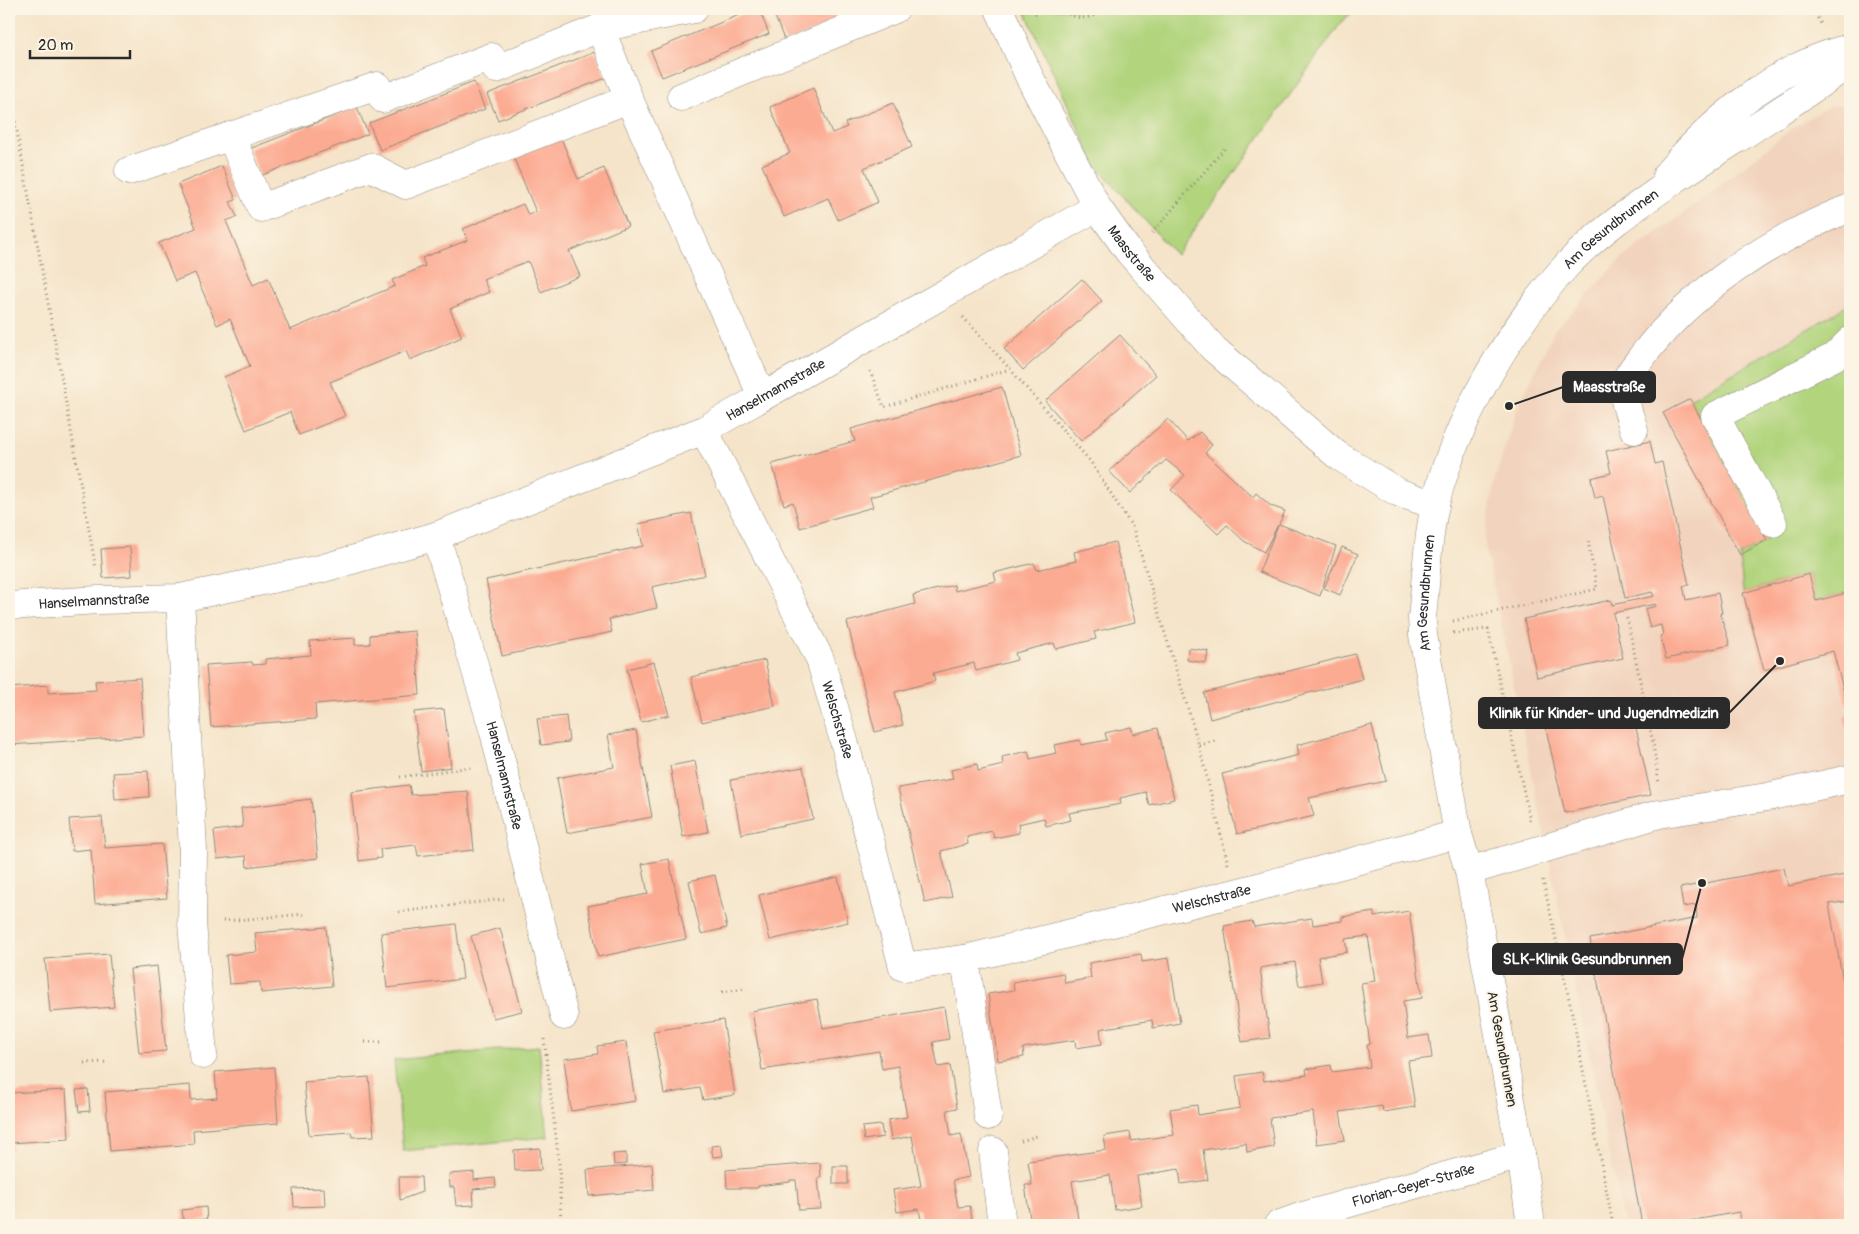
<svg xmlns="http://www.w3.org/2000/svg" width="1859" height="1234" viewBox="0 0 1859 1234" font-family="Pangolin,sans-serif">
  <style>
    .built { fill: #f2d4be }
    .green { fill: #b1d47d; stroke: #6e8054 }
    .building { fill: #fcab93 }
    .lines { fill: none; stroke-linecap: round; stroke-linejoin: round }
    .minor-casing { stroke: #90887a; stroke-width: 29 }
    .path { stroke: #90887a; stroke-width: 3; stroke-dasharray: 1 4; stroke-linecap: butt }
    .minor { stroke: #fff; stroke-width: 28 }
    .labels { text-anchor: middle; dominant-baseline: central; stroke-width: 4; stroke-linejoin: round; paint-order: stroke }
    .street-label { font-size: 14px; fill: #2b2b2b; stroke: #fcf5e5 }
    .leader { fill: none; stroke: #2b2b2b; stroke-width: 2 }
    .callout-dot { fill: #2b2b2b; stroke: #fcf5e5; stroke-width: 2 }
    .callout { fill: #2b2b2b; stroke: #2b2b2b; stroke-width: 2 }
    .callout-label { font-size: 15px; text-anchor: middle; font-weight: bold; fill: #fff }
  </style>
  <rect width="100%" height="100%" fill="#fcf5e5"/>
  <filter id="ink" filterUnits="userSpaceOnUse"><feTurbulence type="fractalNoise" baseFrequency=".02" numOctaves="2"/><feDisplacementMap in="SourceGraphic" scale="10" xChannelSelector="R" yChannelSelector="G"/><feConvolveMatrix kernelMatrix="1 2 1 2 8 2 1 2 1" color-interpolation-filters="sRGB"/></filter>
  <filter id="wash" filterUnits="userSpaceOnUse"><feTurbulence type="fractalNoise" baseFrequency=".0096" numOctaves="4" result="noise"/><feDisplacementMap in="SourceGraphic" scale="20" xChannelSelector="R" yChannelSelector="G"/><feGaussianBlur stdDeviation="1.12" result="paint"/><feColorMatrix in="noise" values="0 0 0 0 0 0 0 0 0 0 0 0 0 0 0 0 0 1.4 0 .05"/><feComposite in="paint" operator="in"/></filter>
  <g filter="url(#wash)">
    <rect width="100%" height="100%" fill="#f5e4c9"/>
    <path class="built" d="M1850,105V1225H1624L1484,540L1495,479L1515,414L1554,331L1622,258L1697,204L1792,128L1829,106Z"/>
    <path class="green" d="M1024,9H1357L1343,20L1176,255L1096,166Z
      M1850,304V592L1816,601L1809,574L1743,593L1740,555L1767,540L1690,399Z
      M539,1046L548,1137L403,1151L394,1060Z"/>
    <g id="blocks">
      <path class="building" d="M754,9H759L769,34L662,77L651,51Z
        M789,9H872L785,42L774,14Z
        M595,52L606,78L498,120L487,94Z
        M474,82L485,109L380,150L369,123Z
        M813,88L832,133L847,127L845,123L893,103L912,147L864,168L878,202L838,220L828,198L784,217L762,165L790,153L770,107Z
        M357,107L368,134L260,176L249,149Z
        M560,136L578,179L604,168L628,226L569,251L580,276L541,292L528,261L483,279L489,292L450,309L462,337L410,360L406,351L330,382L345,416L299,435L290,412L246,430L224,377L250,366L230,319L217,325L195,273L175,281L159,243L196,228L178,184L222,166L236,200L230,202L237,217L226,221L253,285L268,278L290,330L395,286L392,280L425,266L422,258L468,240L463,229L523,204L528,215L536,212L513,156Z
        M1082,279L1102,301L1023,370L1004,349Z
        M1120,335L1156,375L1081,441L1045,401Z
        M1002,387L1021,455L870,497L873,507L800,528L793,502L784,505L772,464L855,441L851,429Z
        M1690,399L1767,540L1740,555L1663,413Z
        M1168,419L1188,441L1200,432L1212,445L1205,453L1228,474L1253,497L1256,493L1271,506L1285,511L1279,524L1336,546L1320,596L1259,572L1278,525L1264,552L1244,541L1227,525L1218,534L1171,490L1185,475L1166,460L1130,493L1109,471Z
        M1650,441L1655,464L1662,462L1689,585L1683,586L1686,600L1718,593L1722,613H1720L1730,645L1666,659L1660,636L1663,635L1661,625L1650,628L1645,609L1656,606L1655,604L1613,613L1623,658L1537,677L1524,619L1611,600L1612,605L1654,596L1652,592L1625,598L1603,496L1595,498L1591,478L1611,473L1606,451Z
        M691,513L705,575L652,587L657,608L609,619L612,632L502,656L486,580L643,546L638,524Z
        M1115,542L1135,622L1094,632L1096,639L1056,649L1054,643L1015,653L1017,660L976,671L974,663L933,673L935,681L895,692L903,725L875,732L847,622L915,604L913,595L954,585L955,591L996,581L994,573L1034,563L1037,570L1076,561L1074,552Z
        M130,547L132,576L103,578L101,549Z
        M1342,547L1358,554L1340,595L1324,588Z
        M1809,574L1816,601L1850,592V715L1833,651L1764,670L1743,593Z
        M415,631L420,695L315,704L316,719L211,727L206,665L252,662L253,665L265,664V659L311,655L310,641L355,638V645L370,644V635Z
        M1188,648L1208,651L1206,663L1187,660Z
        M1355,654L1362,679L1210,719L1204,693Z
        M765,660L775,706L702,722L691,677Z
        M654,662L669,715L641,722L627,669Z
        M140,678L144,736L9,745V688L48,685V693L96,690L95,681Z
        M444,709L451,767L421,771L414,712Z
        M1632,710L1651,795L1565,813L1546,729Z
        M1850,715V738L1844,717Z
        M566,716L569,742L541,745L537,719Z
        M1372,725L1386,781L1309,798L1314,816L1237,834L1222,774L1299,755L1297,745Z
        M1131,727L1133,734L1158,728L1174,799L1149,805L1146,792L1120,798L1121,804L1069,813L1071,820L1046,826L1044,818L1018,824L1019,833L994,838L992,831L967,837L968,844L941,851L952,897L925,903L898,788L953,779L951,770L977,764L978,771L1003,765L1002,757L1028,751L1030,759L1056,753L1054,745L1080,740L1081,745L1107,740L1105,733Z
        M636,730L652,817L567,833L557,778L614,767L608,735Z
        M695,761L708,832L683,837L670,766Z
        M803,767L813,819L741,834L731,780Z
        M148,771L149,797L115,799L113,773Z
        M409,785L411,795L468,791L474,850L418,856L416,845L380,849L381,858L359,861L351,792Z
        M311,799L318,858L247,867L246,856L217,859L214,831L243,827L241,808Z
        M102,817L105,848L162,844L167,898L95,904L91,849L72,851L69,819Z
        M669,859L686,939L598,957L588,906L648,894L642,864Z
        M1784,868L1788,886L1850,874V901L1829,904L1850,1020V1225H1740L1739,1212L1667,1225H1642L1590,939L1697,918L1696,905L1683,907L1680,888Z
        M715,875L727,928L701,934L689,881Z
        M838,877L848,922L770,940L759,895Z
        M1409,911L1422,998L1403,1001L1408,1038L1429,1035L1432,1058L1408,1061L1415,1107L1383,1112L1382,1106L1340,1112L1345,1140L1317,1144L1313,1112L1270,1118L1274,1147L1247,1152L1246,1143L1203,1150L1208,1180L1181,1184L1179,1169L1137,1176L1142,1206L1115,1210L1110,1175L1072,1181L1079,1225H1031L1025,1185H1032L1028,1161L1106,1150L1104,1136L1130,1132L1131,1141L1174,1135L1170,1109L1197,1105L1198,1115L1240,1108L1236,1076L1262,1072L1264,1081L1307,1075L1306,1069L1331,1065L1332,1072L1370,1067L1367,1045L1370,1044L1361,983L1375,981L1368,936L1345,939L1347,952L1318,957L1322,982L1299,986L1295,962L1260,968L1270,1038L1242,1042L1224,926L1252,921L1254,927L1312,918L1313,925L1342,921V917L1374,912V917Z
        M456,924L463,979L387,988L381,933Z
        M326,927L332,986L261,993L260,982L229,984L226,955L257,952L255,933Z
        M500,928L522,1011L493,1018L471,936Z
        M109,954L114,1007L50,1012L45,959Z
        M1141,954L1142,962L1169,958L1180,1023L1153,1028L1152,1020L1100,1029L1102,1044L1076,1048L1075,1040L1023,1048L1024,1057L998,1061L988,994L1014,990L1013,982L1063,973L1065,983L1091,978L1089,963Z
        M157,966L166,1051L139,1053L130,969Z
        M817,999L823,1028L944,1007L949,1039L933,1042L938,1067L950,1065L957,1108L947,1110L951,1136L961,1134L969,1177L953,1180L958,1207L970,1206L973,1225H922L919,1209L897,1212L893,1190L921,1186L912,1136L891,1140L888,1120L907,1117L898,1066L882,1069L879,1051L762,1070L752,1011Z
        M723,1020L735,1095L703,1100L700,1088L664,1094L653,1031Z
        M626,1042L635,1101L571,1111L564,1059L598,1054L597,1046Z
        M274,1067L278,1123L193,1130L194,1144L110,1151L105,1092L190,1085L191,1100L217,1098L215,1072Z
        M369,1077L374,1136L352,1137L351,1132L309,1135L304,1082Z
        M88,1089L90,1111L79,1112L76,1090Z
        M66,1090L69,1139L11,1143L12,1150H9V1093Z
        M881,1125L883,1137L864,1140L862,1127Z
        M721,1145L723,1156L713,1157L711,1146Z
        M540,1148L541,1170L515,1171L514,1150Z
        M626,1153V1164L614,1165L613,1154Z
        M820,1163L821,1178H818L821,1209L799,1210L796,1180H790V1182L758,1186V1188H727L726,1170Z
        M652,1164L654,1190L589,1196L587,1170Z
        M833,1166H848V1184H833Z
        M474,1172V1180L495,1178L496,1187L473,1189L474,1205L456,1206L454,1187H450L449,1174Z
        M399,1177H421L422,1192L400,1200Z
        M324,1188L325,1206L294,1207L293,1189Z
        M206,1207L207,1219L195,1220V1225H184L182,1210Z"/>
    </g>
  </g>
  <g filter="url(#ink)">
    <use href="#blocks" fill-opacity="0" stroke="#90887a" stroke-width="1"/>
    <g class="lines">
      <g class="minor-casing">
        <g id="minor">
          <path id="s1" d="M999,9L1029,76L1097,207L1129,252L1214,349L1337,455L1397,492L1435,505"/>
          <path d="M600,28L694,9"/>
          <path d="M681,97L895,9"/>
          <path d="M231,136L261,208L371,167L406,185L629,99L762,396"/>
          <path d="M129,171L377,86L383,99L491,57L496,69L600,28L629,99"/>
          <path d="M1667,174C1712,120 1780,64 1850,48"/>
          <path id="s2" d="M704,430L820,659L848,755L903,967L965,959L1235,893L1458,834"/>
          <path d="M1634,430C1630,416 1621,397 1625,382C1629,372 1638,362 1644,354C1695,288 1773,238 1850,208"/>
          <path d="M1773,523L1715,416L1834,357L1850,341"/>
          <path id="s3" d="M436,536L494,732L564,1016"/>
          <path d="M180,598L193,851L192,923L203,1055"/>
          <path id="s4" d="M9,606L98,600L180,598L320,569L436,536L704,430L1097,207"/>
          <path d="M1469,871L1659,814L1767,797L1850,779"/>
          <path d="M965,959L988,1116"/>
          <path d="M993,1151L1002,1225"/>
          <path id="s5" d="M1278,1225L1303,1216L1521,1155"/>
          <path id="s6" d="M1531,1225L1521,1155L1469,871L1458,834L1423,635L1422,618C1426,581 1427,540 1435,505C1455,422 1510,327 1567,265C1597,233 1638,205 1674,180C1733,141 1793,104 1850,63"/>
        </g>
      </g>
      <path class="path" d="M1060,9C1076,20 1089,21 1105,9
        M1813,9L1821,24
        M1035,14L1045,9
        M9,87L96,569
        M1152,233L1225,148
        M963,317L1010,369
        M870,371L884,407L1010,369L1090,461L1133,528L1199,745L1228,864
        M1627,618L1653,743L1659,784
        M1453,621L1597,589L1588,541
        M1453,633L1488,629L1530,820
        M1199,745L1218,740
        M400,777L472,767
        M1543,880L1571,1008L1613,1225
        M399,912L504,899
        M223,921L306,914
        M722,992L745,989
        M544,1039L559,1162L561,1225
        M365,1042H383
        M84,1063L108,1062
        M1021,1141L1037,1136"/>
      <use href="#minor" class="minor"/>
    </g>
  </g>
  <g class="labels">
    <g class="street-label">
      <text stroke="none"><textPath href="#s6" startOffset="1064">Am Gesundbrunnen</textPath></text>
      <text stroke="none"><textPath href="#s1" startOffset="279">Maasstraße</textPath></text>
      <text stroke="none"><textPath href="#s4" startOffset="805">Hanselmannstraße</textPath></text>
      <text stroke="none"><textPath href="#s6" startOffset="642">Am Gesundbrunnen</textPath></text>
      <text stroke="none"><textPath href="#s4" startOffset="85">Hanselmannstraße</textPath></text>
      <text stroke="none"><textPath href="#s2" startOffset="320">Welschstraße</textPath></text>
      <text stroke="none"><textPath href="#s3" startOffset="249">Hanselmannstraße</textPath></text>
      <text stroke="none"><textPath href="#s2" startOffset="892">Welschstraße</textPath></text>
      <text transform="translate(1502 1049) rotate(80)">Am Gesundbrunnen</text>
      <text stroke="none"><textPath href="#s5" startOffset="141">Florian-Geyer-Straße</textPath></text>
    </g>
  </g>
  <path class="leader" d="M1509 406L1563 387M1780 661L1729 713M1702 883L1682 959"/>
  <g class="callout-dot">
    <circle cx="1509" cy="406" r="5"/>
    <circle cx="1780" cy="661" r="5"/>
    <circle cx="1702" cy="883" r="5"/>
  </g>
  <g class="callout">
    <rect x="1563" y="372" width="92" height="30" rx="5"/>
    <rect x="1479" y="698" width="250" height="30" rx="5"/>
    <rect x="1493" y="944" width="189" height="30" rx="5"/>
  </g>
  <g class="callout-label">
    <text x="1609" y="392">Maasstraße</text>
    <text x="1604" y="718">Klinik für Kinder- und Jugendmedizin</text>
    <text x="1587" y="964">SLK-Klinik Gesundbrunnen</text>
  </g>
  <rect width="1859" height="1234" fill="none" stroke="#fcf5e5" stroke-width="30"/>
  <path d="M30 50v8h100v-8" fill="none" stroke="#2b2b2b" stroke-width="2.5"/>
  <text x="38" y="50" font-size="15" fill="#2b2b2b" stroke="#fcf5e5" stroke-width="4" paint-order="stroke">20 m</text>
</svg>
